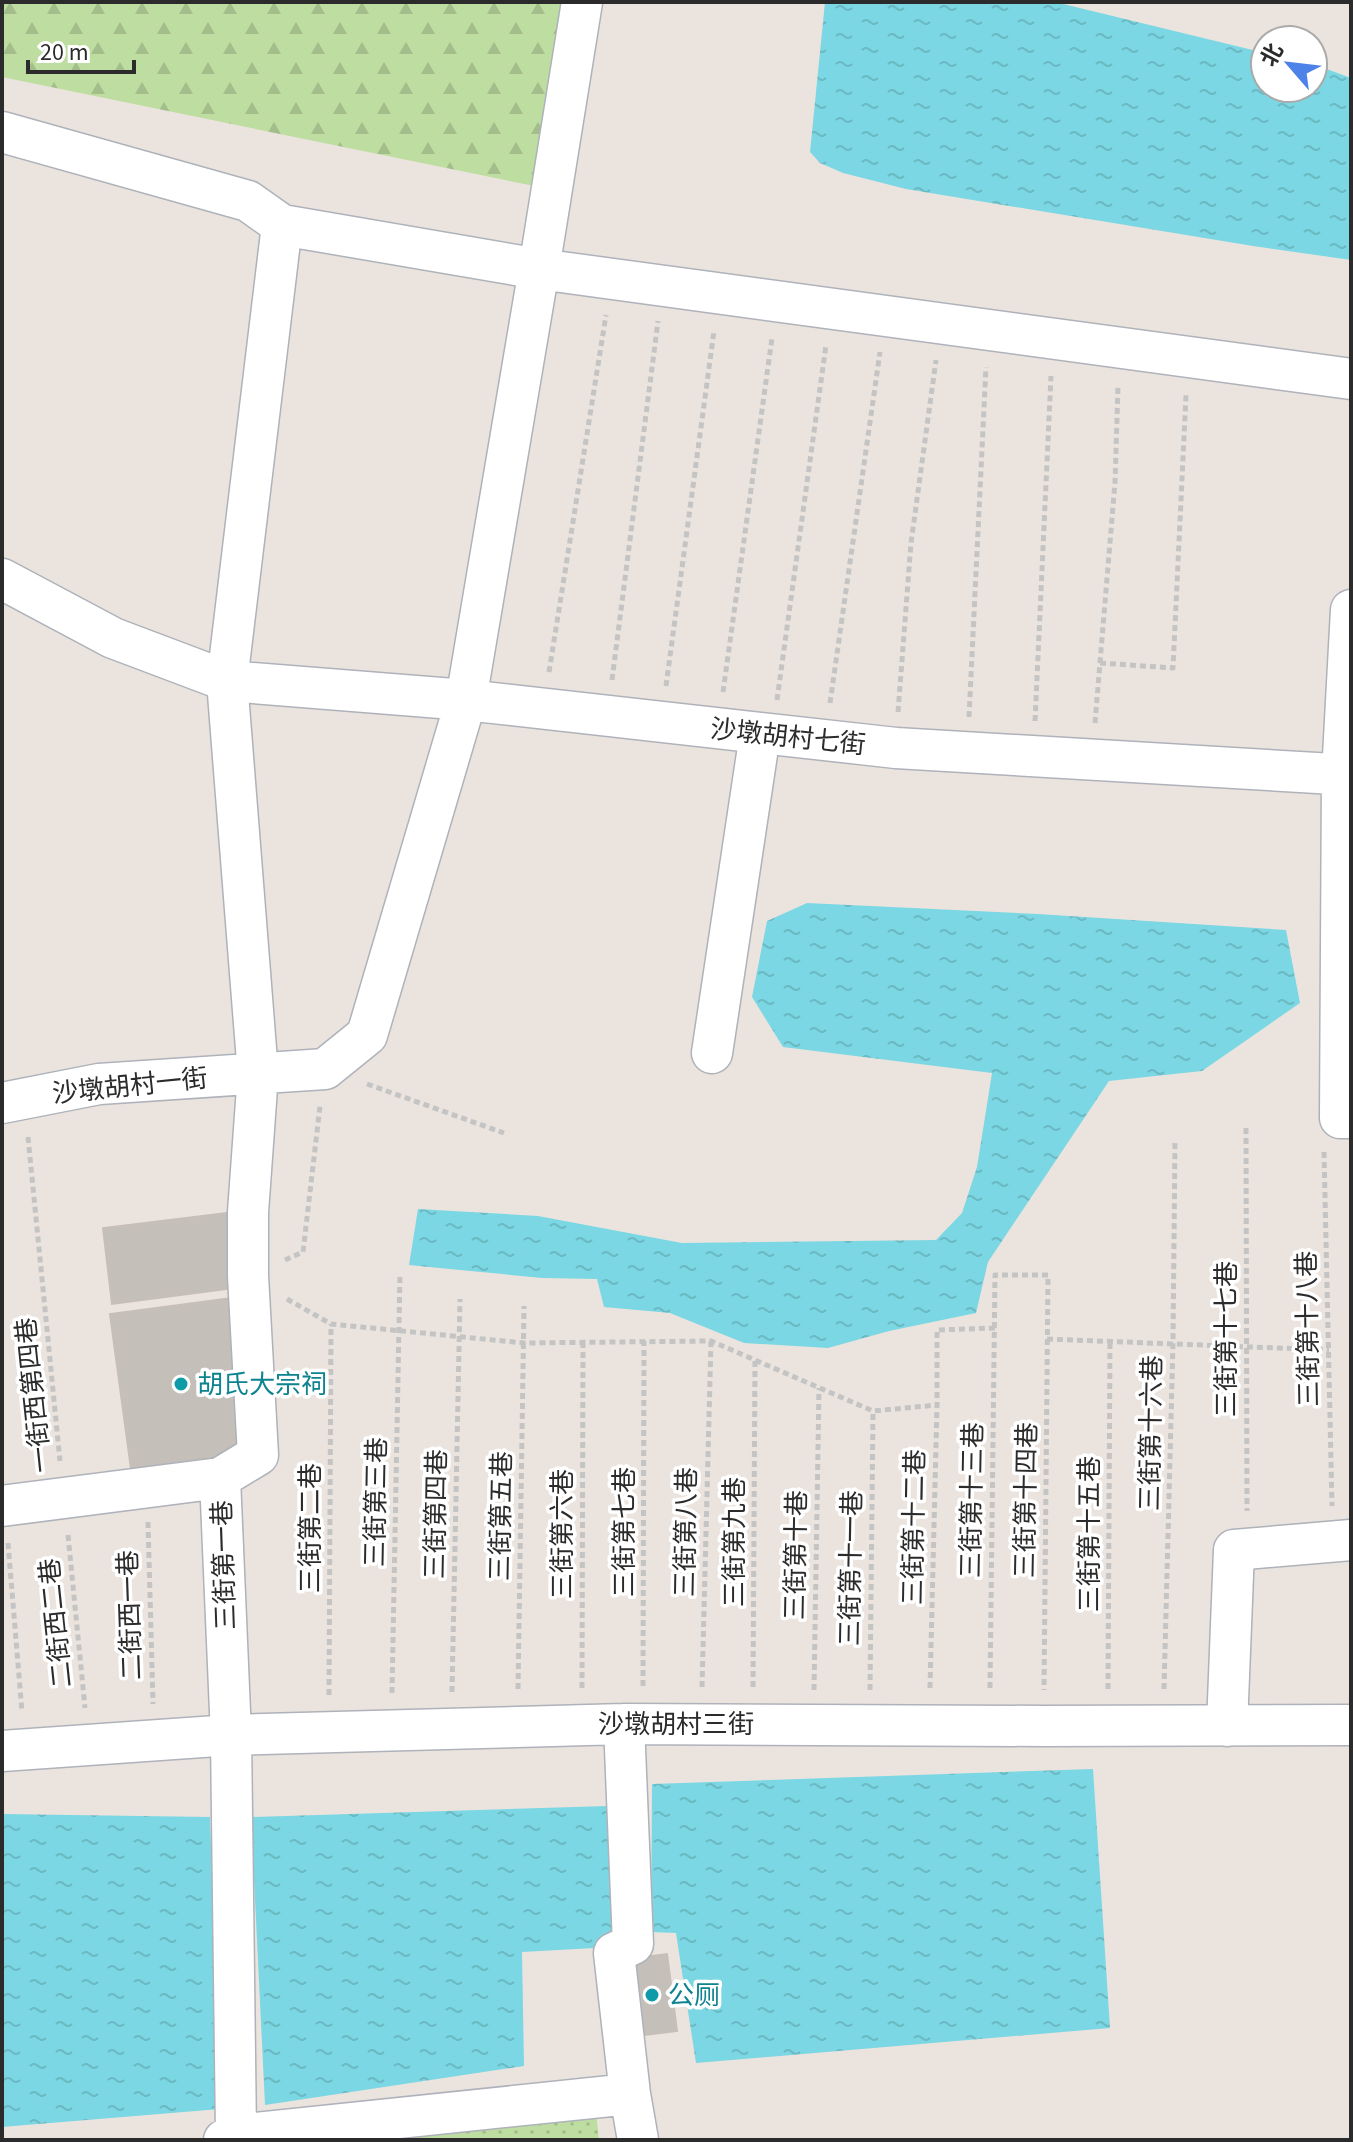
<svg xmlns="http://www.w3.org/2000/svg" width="1353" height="2142" viewBox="0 0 1353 2142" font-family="'Source Sans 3','Noto Sans SC',sans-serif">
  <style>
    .forest { fill: url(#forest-firs) }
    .park { fill: url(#park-dots) }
    .water { fill: url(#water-ripples) }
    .building { fill: #c4bfb9; stroke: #c6bfb8; stroke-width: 2 }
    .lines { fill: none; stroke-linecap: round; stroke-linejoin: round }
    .minor-casing { stroke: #aeb2ba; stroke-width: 43 }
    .path { stroke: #c4c4c4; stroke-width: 5; stroke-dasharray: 6 4; stroke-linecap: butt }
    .minor { stroke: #fff; stroke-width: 40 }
    .culture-dot { fill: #0f9aa8; stroke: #fff; stroke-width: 3 }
    .labels { text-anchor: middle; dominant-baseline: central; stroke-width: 7; stroke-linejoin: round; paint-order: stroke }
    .street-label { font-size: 26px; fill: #2b2b2b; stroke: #fff }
    .culture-label { font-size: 26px; fill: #0d838f; stroke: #fff; text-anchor: start }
  </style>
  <defs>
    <pattern id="forest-firs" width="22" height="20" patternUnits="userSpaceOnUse" patternTransform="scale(2)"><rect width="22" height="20" fill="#bedda0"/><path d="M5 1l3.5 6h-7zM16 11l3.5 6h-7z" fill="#a3be8a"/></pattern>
    <pattern id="park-dots" width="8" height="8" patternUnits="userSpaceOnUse" patternTransform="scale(2)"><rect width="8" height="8" fill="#bedda0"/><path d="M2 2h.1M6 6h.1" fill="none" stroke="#a3be8a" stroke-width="1.8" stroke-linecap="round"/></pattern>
    <pattern id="water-ripples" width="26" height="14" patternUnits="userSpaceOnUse" patternTransform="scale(2)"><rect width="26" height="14" fill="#7bd7e3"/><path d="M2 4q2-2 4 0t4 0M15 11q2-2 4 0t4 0" fill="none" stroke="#6ab9c3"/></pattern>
  </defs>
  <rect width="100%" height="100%" fill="#ebe4de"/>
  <path class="forest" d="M2,2H565L534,186L2,77Z"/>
  <path class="park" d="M596,2112L599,2140H358Z"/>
  <path class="water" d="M825,2H1055L1265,53V88H1313V64L1351,78V260L1253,246L906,189L843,173L820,163L810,152Z
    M807,903L1038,914L1286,930L1300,1003L1202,1071L1109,1081L988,1262L976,1313L889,1331L828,1348L744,1343L670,1313L604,1307L597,1279L542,1278L409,1265L418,1209L538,1216L682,1243L936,1240L962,1213L977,1167L992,1073L783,1047L752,997L767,921Z
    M1093,1769L1110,2028L696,2063L676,1933L651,1932L652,1784Z
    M607,1806L613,1947L522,1952L524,2066L265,2105L251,1817Z
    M2,1814L210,1817L220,2109L2,2127Z"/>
  <path class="building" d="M226,1213L235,1288L112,1304L103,1228Z
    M231,1298L252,1453L131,1469L110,1314Z
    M667,1954L677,2031L637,2036L627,1959Z"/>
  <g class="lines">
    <g class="minor-casing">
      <path id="minor" d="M2,132L248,201L282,225
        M2,579L113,638L227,681L466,700L896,748L1351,775
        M1351,610L1342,775L1340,1118H1351
        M712,1053L760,734
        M2,1103L99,1084L325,1069L367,1035L466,700L539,269L582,2
        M220,1478L231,1735L236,2135
        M2,1506L220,1478L258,1455L248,1276V1212L258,1074L227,681L282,225L539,269L1351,379
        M624,1724L633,1944L614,1953L630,2094L638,2140
        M1227,1726L1234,1550L1351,1540
        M2,1751L231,1735L624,1724L1043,1726L1351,1725
        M224,2140L236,2135L630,2094"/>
    </g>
    <path class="path" d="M1100,663L1173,668L1186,395
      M549,672L606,315
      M612,680L658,321
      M666,686L714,331
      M723,692L772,338
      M777,700L826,345
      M830,703L880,352
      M898,712L911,543L936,360
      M969,717L986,367
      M1035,721L1051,376
      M1095,723L1115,482L1118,386
      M367,1084L504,1133
      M1246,1128L1247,1511
      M28,1137L60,1461
      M1324,1152L1332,1506
      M285,1260L303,1252L320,1106
      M287,1299L331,1324L524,1343L711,1341L873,1411L937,1405
      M1047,1339L1329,1350
      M148,1522L153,1704
      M68,1535L85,1708
      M8,1543L22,1712
      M643,1686L644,1341
      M702,1687L711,1341
      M753,1687L755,1360
      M582,1688L583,1343
      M930,1688L937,1405V1330L995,1328
      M990,1688L995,1275H1048L1044,1690
      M518,1689L524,1306
      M1108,1689L1110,1341
      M1164,1689L1173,1343L1175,1140
      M814,1690L819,1388
      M870,1690L873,1411
      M452,1692L460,1299
      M392,1693L400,1273
      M329,1695L331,1324"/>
    <use href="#minor" class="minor"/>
  </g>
  <g class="culture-dot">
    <circle cx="181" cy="1384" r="8"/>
    <circle cx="652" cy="1995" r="8"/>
  </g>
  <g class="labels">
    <g class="street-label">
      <text transform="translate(788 737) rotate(6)">沙墩胡村七街</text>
      <text transform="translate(130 1086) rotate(-6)">沙墩胡村一街</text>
      <text transform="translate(1308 1329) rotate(-91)">三街第十八巷</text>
      <text transform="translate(1226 1339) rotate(-90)">三街第十七巷</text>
      <text transform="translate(34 1395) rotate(-96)">一街西第四巷</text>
      <text transform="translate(1151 1433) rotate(-89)">三街第十六巷</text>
      <text transform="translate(972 1500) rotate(-89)">三街第十三巷</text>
      <text transform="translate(1026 1500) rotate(-89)">三街第十四巷</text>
      <text transform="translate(376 1502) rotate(-89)">三街第三巷</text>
      <text transform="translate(436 1514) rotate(-89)">三街第四巷</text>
      <text transform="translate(501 1516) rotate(-89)">三街第五巷</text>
      <text transform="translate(914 1527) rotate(-89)">三街第十二巷</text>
      <text transform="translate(310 1528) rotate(-90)">三街第二巷</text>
      <text transform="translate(624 1532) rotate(-90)">三街第七巷</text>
      <text transform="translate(686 1532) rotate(-89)">三街第八巷</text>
      <text transform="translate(562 1534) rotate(-90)">三街第六巷</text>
      <text transform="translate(1089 1534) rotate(-90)">三街第十五巷</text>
      <text transform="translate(734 1542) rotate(-90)">三街第九巷</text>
      <text transform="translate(796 1555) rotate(-89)">三街第十巷</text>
      <text transform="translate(224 1565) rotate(-92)">三街第一巷</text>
      <text transform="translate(851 1568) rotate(-89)">三街第十一巷</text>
      <text transform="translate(130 1615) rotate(-92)">二街西一巷</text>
      <text transform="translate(56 1623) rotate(-96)">二街西二巷</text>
      <text x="676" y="1724">沙墩胡村三街</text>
    </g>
    <g class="culture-label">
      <text x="197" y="1384">胡氏大宗祠</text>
      <text x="668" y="1995">公厕</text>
    </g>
  </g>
  <rect width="1353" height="2142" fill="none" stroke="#2b2b2b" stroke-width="8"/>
  <g transform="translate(1289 64) rotate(298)"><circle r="38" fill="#ffffff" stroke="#aaaaaa" stroke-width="2"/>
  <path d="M0-6L14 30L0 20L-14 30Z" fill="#4d82e9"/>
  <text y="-12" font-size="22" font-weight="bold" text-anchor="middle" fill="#2b2b2b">北</text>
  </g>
  <path d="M28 60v12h106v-12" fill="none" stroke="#2b2b2b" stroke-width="4"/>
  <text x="40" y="60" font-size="24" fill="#2b2b2b" stroke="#ffffff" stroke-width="6" paint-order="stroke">20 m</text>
</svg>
